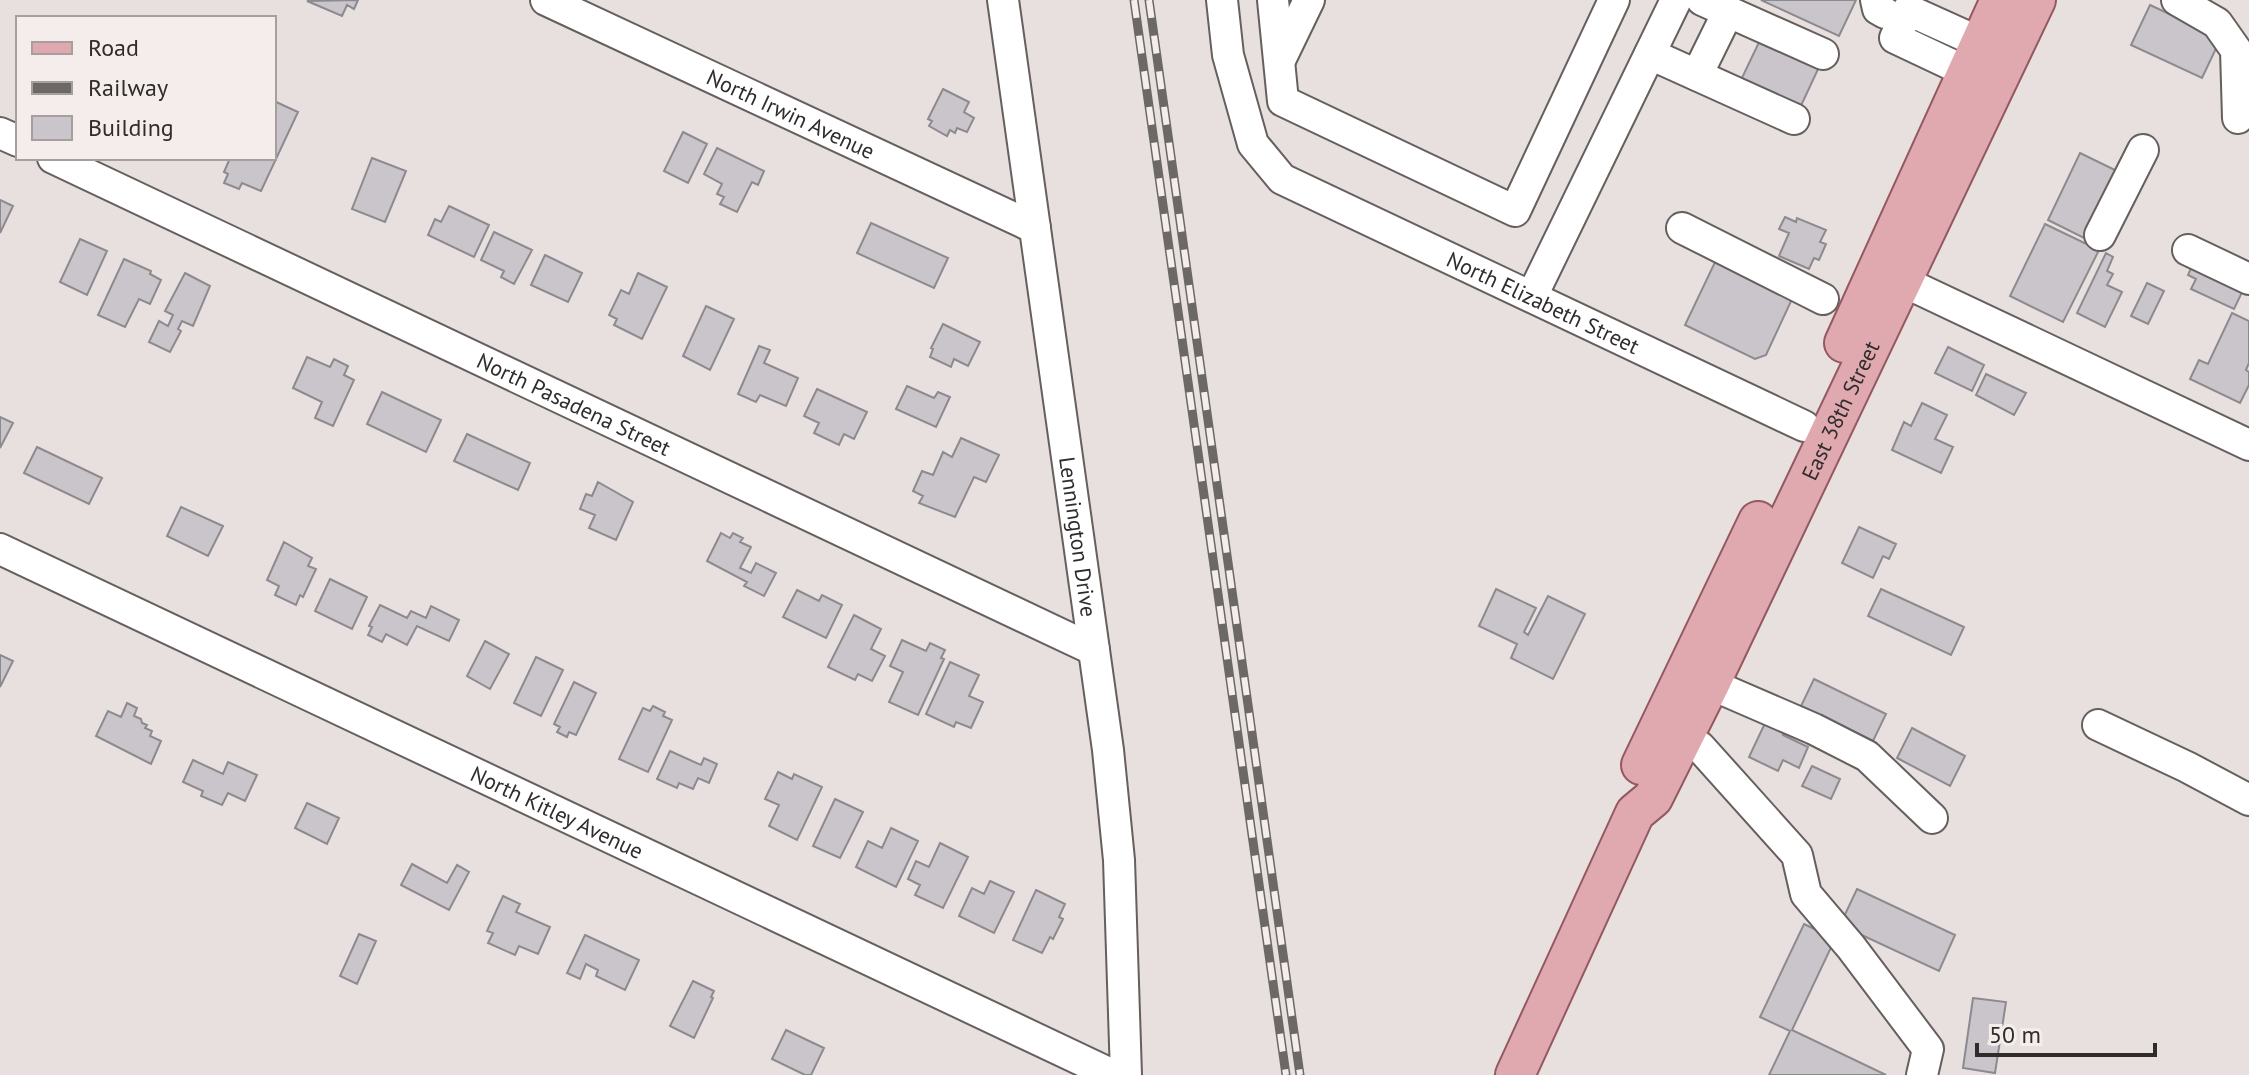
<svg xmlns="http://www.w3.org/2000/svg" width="2249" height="1075" viewBox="0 0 2249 1075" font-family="'PT Sans',sans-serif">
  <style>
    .building { fill: #c9c5cb; stroke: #8d8a8f; stroke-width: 2 }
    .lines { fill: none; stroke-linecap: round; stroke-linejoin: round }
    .minor-casing { stroke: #655f5d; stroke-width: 34 }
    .major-casing { stroke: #945860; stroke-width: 42 }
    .minor { stroke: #fff; stroke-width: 30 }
    .major { stroke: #e0a9b0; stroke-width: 38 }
    .rail-casing { stroke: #6c6866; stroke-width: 9 }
    .rail { stroke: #f4edeb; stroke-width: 6; stroke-dasharray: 18; stroke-linecap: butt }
    .labels { text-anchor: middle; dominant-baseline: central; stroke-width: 6; stroke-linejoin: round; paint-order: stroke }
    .street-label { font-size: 22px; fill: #2f2c2b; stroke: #f4edeb }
  </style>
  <rect width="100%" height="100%" fill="#e7e0de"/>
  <path class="building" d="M358,0L354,9L347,5L342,16L307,1Z
    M1761,0H1856L1839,36Z
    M2150,5L2221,38L2202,78L2131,45Z
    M1761,38L1820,65L1799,110L1740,82Z
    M943,89L969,102L964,112L974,118L967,132L957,128L955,133L950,130L947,136L929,126L932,121L928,119Z
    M274,101L298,112L261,191L242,183L239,189L224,183L228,174L224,172L230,158H274Z
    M683,132L707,144L688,183L664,171Z
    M717,148L764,171L758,185L752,182L737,212L720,204L724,197L717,194L722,184L704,174Z
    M2080,153L2117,171L2084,238L2048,220Z
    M372,158L406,171L385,222L352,209Z
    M0,200L13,206L0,233Z
    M449,206L489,225L474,257L428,235L435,219L441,222Z
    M1785,217L1796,222L1797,218L1826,230L1820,242L1826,244L1819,260L1814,258L1809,269L1779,256L1789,233L1779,229Z
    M871,223L948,258L934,288L857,253Z
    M2045,224L2099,250L2063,322L2010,296Z
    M494,232L532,250L514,284L501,277L504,271L481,260Z
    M80,239L107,251L87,295L60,282Z
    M2106,253L2113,257L2107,271L2113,274L2107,285L2122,292L2105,327L2077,313Z
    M545,255L582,273L568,302L531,285Z
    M124,259L151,271L150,274L161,280L150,304L139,299L125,327L98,315Z
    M2195,259L2246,284L2234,309L2191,289L2196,279L2188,275Z
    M1716,260L1793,297L1766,355L1755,359L1685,325Z
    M185,273L210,286L193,326L182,321L178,329L181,331L170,352L149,342L159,321L168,326L173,315L165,311Z
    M638,273L667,287L642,339L614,325L617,319L609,315L621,290L629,294Z
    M2147,283L2164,291L2148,324L2131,316Z
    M706,306L734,319L710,370L683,356Z
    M2232,313L2249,321V363L2246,370L2249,372V385L2240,403L2190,379L2199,360L2208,364Z
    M943,324L980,342L968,366L954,359L951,367L930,357L933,349L931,348Z
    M759,346L770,350L764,363L798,378L786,406L760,395L756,402L738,394Z
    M1948,347L1984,365L1972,391L1935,373Z
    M307,357L330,367L334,359L348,366L344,375L354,380L333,426L315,418L322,402L293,388Z
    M1986,374L2026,393L2014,415L1976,395Z
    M907,386L934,398L938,392L950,397L936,427L896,409Z
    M817,389L867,412L854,439L844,434L839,445L814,433L819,423L804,416Z
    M382,392L441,420L426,452L367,424Z
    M1922,403L1947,415L1935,439L1953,447L1941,473L1892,450L1904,422L1911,426Z
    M0,417L13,423L0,448Z
    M467,434L530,463L518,490L454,461Z
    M961,438L999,455L986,482L974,477L955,517L919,503L923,496L913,491L922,471L933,475L943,452L952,457Z
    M37,447L102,478L89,504L24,473Z
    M598,482L633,502L616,540L589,528L595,515L580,509L586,494L592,496Z
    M181,507L223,526L208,556L167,536Z
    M1859,527L1896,544L1889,559L1883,556L1873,578L1842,563Z
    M721,533L730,538L733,533L743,538L740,542L751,547L740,568L751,573L756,563L776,573L764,596L744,586L747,582L707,561Z
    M284,542L312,558L308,566L316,569L303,597L300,595L296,605L275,595L279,586L267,580Z
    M330,579L367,597L352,629L315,611Z
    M1496,589L1536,608L1524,632L1528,635L1548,596L1585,614L1553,679L1511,658L1517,644L1479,626Z
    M1881,589L1964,627L1951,655L1868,616Z
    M797,590L819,601L822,595L842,605L826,638L783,617Z
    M380,605L407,618L411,611L426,618L431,606L459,620L449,641L417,626L407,645L386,634L382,642L368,635L372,627L369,626Z
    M854,615L881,629L871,649L885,656L872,681L858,674L855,680L828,667Z
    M902,640L926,651L930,643L945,650L941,658L944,659L918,715L889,702L903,672L890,666Z
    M485,641L509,654L490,689L467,676Z
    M0,655L13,661L0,687Z
    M536,657L563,670L541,716L514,703Z
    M950,662L979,675L969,696L983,702L971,728L956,722L954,727L926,714Z
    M1814,679L1886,714L1873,741L1801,706Z
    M574,682L596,693L576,735L569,732L567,737L557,732L560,727L554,724Z
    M127,703L137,708L134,716L141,719L142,723L147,725L145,728L152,731L150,736L161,741L151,764L96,736L108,711L121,717Z
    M653,706L665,712L663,716L672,720L648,772L619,759L643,708L650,711Z
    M1766,721L1786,730L1783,735L1808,747L1799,768L1783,760L1778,771L1749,757Z
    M1912,728L1965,756L1950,786L1897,758Z
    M670,751L701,765L704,758L717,764L709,783L698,778L693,789L679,783L677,788L657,779Z
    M193,760L223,774L228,762L257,775L245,801L228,793L222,805L201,796L203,791L183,782Z
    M1812,766L1840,779L1831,799L1802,786Z
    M778,772L792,779L794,774L822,787L797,840L769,826L779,805L765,799Z
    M835,799L863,812L840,858L813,846Z
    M307,803L339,818L327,844L295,828Z
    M891,828L918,841L896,887L856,867L868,841L882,848Z
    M940,843L968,857L943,908L915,895L920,885L908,879L916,861L929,867Z
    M412,864L447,883L457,865L469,872L449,910L401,885Z
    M990,881L1014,892L994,933L959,916L972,888L984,894Z
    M1857,889L1955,935L1939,971L1840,925Z
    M1036,890L1065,904L1059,917L1063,919L1053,939L1050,937L1042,953L1013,940Z
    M503,896L520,904L516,912L550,927L538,954L519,946L515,955L488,943L493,933L487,931Z
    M1804,924L1835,939L1792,1030L1886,1075H1769L1790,1031L1760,1017Z
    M359,934L376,941L357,984L340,976Z
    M585,935L639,960L625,990L596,976L598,970L586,964L580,979L567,973Z
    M693,981L714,991L711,997L713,998L694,1038L670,1026Z
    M1973,998L2006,1002L1995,1073L1963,1068Z
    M786,1030L824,1048L811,1075H805L772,1059Z"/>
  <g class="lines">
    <g class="minor-casing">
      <g id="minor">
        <path id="s1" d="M546,0L1035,228"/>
        <path id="s2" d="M1003,0L1108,750L1119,860L1126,1075"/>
        <path id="s3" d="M1222,0L1228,55L1253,144L1282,179L1804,426"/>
        <path d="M1273,0L1283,101L1515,211L1614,0"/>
        <path d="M1702,0L1823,54"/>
        <path d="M1876,0L1878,9L1885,13"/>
        <path d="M2177,0L2217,23L2236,50L2238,118"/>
        <path d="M1650,54L1794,119"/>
        <path d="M1280,60L1309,0"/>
        <path d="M1967,72L1895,38L1908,10L1981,43"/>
        <path d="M1697,75L1728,12"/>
        <path d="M0,133L18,141"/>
        <path id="s4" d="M53,158L1094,650"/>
        <path d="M1682,228L1823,299"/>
        <path d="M2100,235L2143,150"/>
        <path d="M2188,250L2249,279"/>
        <path d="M1902,281L2249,445"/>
        <path d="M1532,296L1676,0"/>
        <path id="s5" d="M0,549L1113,1075"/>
        <path d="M1710,684L1814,729L1867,756L1932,818"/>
        <path d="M2098,725L2187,767L2249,800"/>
        <path d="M1683,739L1700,747L1797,855L1806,894L1851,947L1928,1049L1922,1075"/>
      </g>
    </g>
    <g class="major-casing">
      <g id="major">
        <path d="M1844,343L2000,0"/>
        <path d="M1641,765L1758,521"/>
        <path id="s6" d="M1515,1075L1635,813L1653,798L1710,684L2036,0"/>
      </g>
    </g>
    <use href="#minor" class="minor"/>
    <use href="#major" class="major"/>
    <g class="rail-casing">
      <path id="rail" d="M1134,0L1286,1075
        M1149,0L1300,1075"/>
    </g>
    <use href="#rail" class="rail"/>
  </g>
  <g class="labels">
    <g class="street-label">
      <text stroke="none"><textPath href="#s1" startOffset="270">North Irwin Avenue</textPath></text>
      <text stroke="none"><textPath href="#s3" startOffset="482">North Elizabeth Street</textPath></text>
      <text stroke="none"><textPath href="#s4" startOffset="576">North Pasadena Street</textPath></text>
      <text stroke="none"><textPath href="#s6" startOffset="742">East 38th Street</textPath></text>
      <text stroke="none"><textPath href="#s2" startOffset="542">Lennington Drive</textPath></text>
      <text stroke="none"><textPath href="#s5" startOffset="616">North Kitley Avenue</textPath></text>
    </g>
  </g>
  <rect x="16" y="16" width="260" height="144" fill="#f4edeb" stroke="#a5a09e" stroke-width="2"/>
  <rect x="32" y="42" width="40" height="12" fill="#e0a9b0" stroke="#a5a09e" stroke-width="2"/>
  <text x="88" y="56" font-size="24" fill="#2f2c2b">Road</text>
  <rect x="32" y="82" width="40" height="12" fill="#6c6866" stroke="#a5a09e" stroke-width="2"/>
  <text x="88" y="96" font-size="24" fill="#2f2c2b">Railway</text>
  <rect x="32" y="116" width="40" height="24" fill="#c9c5cb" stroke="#a5a09e" stroke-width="2"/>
  <text x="88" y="136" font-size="24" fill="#2f2c2b">Building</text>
  <path d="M1977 1043v12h178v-12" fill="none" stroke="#2f2c2b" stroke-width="4"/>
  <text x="1989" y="1043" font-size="24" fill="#2f2c2b" stroke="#f4edeb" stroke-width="6" paint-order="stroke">50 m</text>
</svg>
